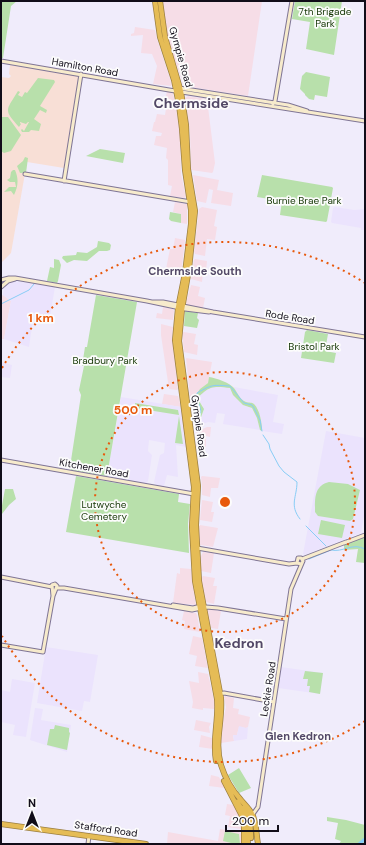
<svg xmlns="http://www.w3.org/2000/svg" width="366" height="845" viewBox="0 0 366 845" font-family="'DM Sans',sans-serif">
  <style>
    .commercial { fill: #f6dde7 }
    .built { fill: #ebe3fd }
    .medical { fill: #f8dfd6 }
    .green { fill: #b8e0ab }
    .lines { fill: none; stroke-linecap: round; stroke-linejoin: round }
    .stream { stroke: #89cdf6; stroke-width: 1 }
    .river { stroke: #89cdf6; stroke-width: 3 }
    .secondary-casing { stroke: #7f7595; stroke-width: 5 }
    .highway-casing { stroke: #9b7f41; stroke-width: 6 }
    .secondary { stroke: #f7ebcc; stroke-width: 3 }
    .highway { stroke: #e5bc56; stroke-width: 4.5 }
    .ring { fill: none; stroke: #e8590c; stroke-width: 2; stroke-dasharray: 2 4 }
    .labels { text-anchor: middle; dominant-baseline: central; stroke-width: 3.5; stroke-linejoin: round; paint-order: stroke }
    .park-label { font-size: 10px; fill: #143604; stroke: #fcfcfc }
    .street-label { font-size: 10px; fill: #110d19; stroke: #fcfcfc }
    .neighbourhood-label { font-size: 11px; font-weight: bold; fill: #534967; stroke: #fcfcfc }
    .district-label { font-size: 14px; font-weight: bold; fill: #534967; stroke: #fcfcfc }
    .centre { fill: #e8590c; stroke: #fcfcfc; stroke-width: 2 }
    .ring-label { font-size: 12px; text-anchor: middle; font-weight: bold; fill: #e8590c; stroke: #fcfcfc; stroke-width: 3.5; stroke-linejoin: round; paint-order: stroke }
  </style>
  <rect width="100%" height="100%" fill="#f0ecfb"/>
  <path class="commercial" d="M162,1H262L248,96L184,86L165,33Z
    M135,27L155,30L157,39L172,85L171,86L153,84L157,66L152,54L141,53L143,35L131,36V34L134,33Z
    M167,91L173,93L177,112L180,132L181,174L186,197L184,198L170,196L172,186L168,185V160L166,158L167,148L154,145L156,136H161L162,133L152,131L154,122H155L157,114L165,115L167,102L165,101Z
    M188,96L207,99L215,163L213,172L212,173L191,170L190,132L185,98Z
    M193,175L219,180L217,190L233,193L231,206L211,203L213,190L209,189L206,203L197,201Z
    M175,202L187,204V224L181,223V214L173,212Z
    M202,207L217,210L214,226L217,227L215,240L207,239L205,256L195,254L194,251L199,209Z
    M175,238L185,240L181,275L175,276L165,274L170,249H173Z
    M195,259L207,261L206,272H203L202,282L191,279L194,260Z
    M191,285L200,287L198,296L205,298L203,308L187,305L186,303Z
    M3,295L11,301L4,339H1V296Z
    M163,307L173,309L174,311L173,320L156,318L157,313L162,314Z
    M161,324L173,327L172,337L178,389L177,390L169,389L161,335Z
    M184,332L196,334L194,344L198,345L197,355L184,352V351L182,333Z
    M186,358L212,362L208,383L200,389L194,397H190Z
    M164,394L178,396L181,407L162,404Z
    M190,399H196L200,407L196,419L193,420Z
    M207,427H211L210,437L206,436V447L196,445V432Z
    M202,476L220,478L218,488H211L210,497L202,495V486L201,477Z
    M202,500L213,502L211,512H214L212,522L200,520Z
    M200,525L218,528L213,547L201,545L199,544V526Z
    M203,552L214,553L211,573L201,571V556Z
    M180,568L191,569L196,605L173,603L177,573L180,574Z
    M203,576L215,578L213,586H217L214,604L206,602L201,578Z
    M209,609L221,611L218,629L211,628L207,610Z
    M184,611L196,613L197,615L200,632L184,629L185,621L182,620Z
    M193,636L202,638L208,668L195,666L197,656L189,654Z
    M198,672L208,674L215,704L214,709L203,708V710L192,708L193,702L189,681L199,683Z
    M225,696L234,698L233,708L239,709L238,714L250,717L248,727L246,728L239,727L237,735H233L234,741L221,743L220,734L226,707L224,697Z
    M196,720L211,723L209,727L210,733L194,730Z
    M201,735L212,738L213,749L199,747Z
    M211,775L219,777L225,788L209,786Z
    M227,804L234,805L241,817V829L228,827L230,816L225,815Z
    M220,829L239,832L242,835V844H167L168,832L218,841Z"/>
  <path class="built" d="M335,207L354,210L365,209V230H361V228L332,223L331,222L333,208Z
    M14,281L55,287L49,323L33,320L29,347L4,339L11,301L3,295L4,287L7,283Z
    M1,362L12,365L10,378L1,377Z
    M215,386L230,388L243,405L252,408L257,418L260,430L223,424L225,414L217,413L215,423L208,422L201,425L203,406L198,399L199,395L208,388Z
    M234,387L278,395L273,422L284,424L282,434L262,431L260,415L253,403L246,402L241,399L237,395Z
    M121,397L181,407L186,447L176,445L178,477L167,475L164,486L156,485L154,482L160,455L164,453L165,443L149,440L148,451L152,455L148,481L146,484L107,476Z
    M326,431L365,438V510L361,533L304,555L303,554Z
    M46,647L98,655L90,702L84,701L82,711L37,703Z
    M281,667L323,673L320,694L278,688Z
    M12,679L35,683L26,737L13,735L15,725L1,722V690L10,692Z
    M35,708L43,709L41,720L71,725L67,752L30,740Z
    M239,726L246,728L248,727L247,739L234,741L233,735H237Z"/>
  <path class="medical" d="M10,65L78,76L79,78L64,168L27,162L11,253L1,263V77L9,78L11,76L9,74Z"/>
  <path class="green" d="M1,1H17L11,6L3,58H1Z
    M295,1H342L334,55L306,49L310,22L292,19Z
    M306,72L330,77L327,97L315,95L314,100L309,99L305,95V94L300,89L302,76Z
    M38,78L54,80L55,82L40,106L47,110L46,113L40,110L34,119L41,124L39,131L31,130L29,132H22L21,130L22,129L24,131L29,122H28L26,124L20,122V123L21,124L19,127C3,109 6,111 18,91L20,92L18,95L22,97L25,92L27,93Z
    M1,117H8L21,135L11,151L4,153L1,151Z
    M100,149L125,153L123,163L86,156Z
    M25,157L28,158L26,173H20L17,166L23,161Z
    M13,170H15C19,179 18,187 14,195L11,191L4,192L9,187H16L15,182H10L7,180L10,178L11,172Z
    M262,175L332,187L333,188L327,221L326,222L280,215L282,201L257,197Z
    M170,212L181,214V223L171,221L169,219Z
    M98,241L109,243L111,245L110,250L107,251H99L87,261L74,260L67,263L62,258L63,256L76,255L77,252L87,253L97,247Z
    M54,259L59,260L61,265L58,281L57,283L47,281L50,267L54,268Z
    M96,295L137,302L107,476L71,470L70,467L81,395L79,390L84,366H82L85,347H87Z
    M185,311L198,313L197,318L199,320L197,328L184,326Z
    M307,330L328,334L325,351L336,353L334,363L301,358L305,332Z
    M209,377C216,378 230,383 234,388C238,393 239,399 246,402C249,403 252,402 254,404C260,410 262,423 262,431L260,430L257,418L252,408L243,405L233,395L230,388C220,387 212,385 204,392C201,395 199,395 198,399L204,409L200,420H198L197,418L200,407L195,396L200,389L208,383Z
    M135,403L178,410L179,415L135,408Z
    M179,416L183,444L175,443Z
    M76,476L179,494L178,502L190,504L188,524L189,553L66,532Z
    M329,482L348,484L360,490L353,519L350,521L318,516L315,512C315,498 314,486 329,482Z
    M5,489H13L16,499L9,505L2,514L1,511Z
    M321,520L345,525L342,538L318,534Z
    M365,537V563L356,562L358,549L344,550V544Z
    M305,671L323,673L320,694L309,692L310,686H307L308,679H303Z
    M55,725L69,728V732L70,733L67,750L47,745L50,729H54Z
    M239,768L251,788L239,793L228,775Z
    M327,817L346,820L365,825V844H339L341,841L335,839L338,823L327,821Z
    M225,831L239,834L240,844H231V843L223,841Z"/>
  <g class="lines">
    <path class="stream" d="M1,2L3,1
      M1,304L29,290L34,284
      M193,422C209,413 195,404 197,393C213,384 212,385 230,386L244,403L252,405L254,408L260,420L262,431
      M263,435L269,444L270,449L279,466L284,472L297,482C297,497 289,505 300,519
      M306,526L326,546
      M331,550C343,553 352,542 365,549
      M309,559L331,550"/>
    <path class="river" d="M359,844L365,839"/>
    <g class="secondary-casing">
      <path id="secondary" d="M1,61L169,90L365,121
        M179,88L288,105L307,111
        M273,104L275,101L292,1
        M25,174L191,202
        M64,181L81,74
        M1,280L9,278H15L147,301L185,309L209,312
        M1,287L8,281L15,279
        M152,302H163L213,312L365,337
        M1,460L194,494
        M344,543L365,535
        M197,548L289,564L297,563
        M302,559L346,542
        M1,577L52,587
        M57,588H64L192,610L206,607L218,608L286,619
        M173,605L193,608L201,606
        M1,645L43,652L53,596L57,586L55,584L52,585L53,596
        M218,694L224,693L274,702
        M253,814L258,807L291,589L303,561L301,558H298L297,563L301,564
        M88,844L89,836"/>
    </g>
    <g class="highway-casing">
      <path id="highway" d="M155,1L160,37L174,80L179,105L182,129L185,170L191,210V224L185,273L178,308L175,340L194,487L192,527L195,581L217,699C219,720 212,739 216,761
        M160,1L165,37L181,92L186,125L188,169L195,211L189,269L182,309L179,341L198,486L196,525L199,581L221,698C223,721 214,742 221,765C225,778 232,790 241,800C245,805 249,808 252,814C257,823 256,834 258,844
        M224,781L243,818L244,825V844
        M237,802C249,818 246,827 248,844
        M244,807L250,819L251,838
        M1,824L146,844"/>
    </g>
    <use href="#secondary" class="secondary"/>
    <use href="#highway" class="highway"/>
  </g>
  <g class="ring">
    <circle cx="225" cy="502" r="130"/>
    <path d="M365 721A260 260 0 0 1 2 636M2 368A260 260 0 0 1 365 283"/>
  </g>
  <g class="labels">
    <g class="park-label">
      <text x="325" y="11">7th Brigade<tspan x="325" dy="12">Park</tspan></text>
      <text x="304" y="200">Burnie Brae Park</text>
      <text x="314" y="346">Bristol Park</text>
      <text x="105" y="360">Bradbury Park</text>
      <text x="104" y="504">Lutwyche<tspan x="104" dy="12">Cemetery</tspan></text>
    </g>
    <g class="street-label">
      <text transform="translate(181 57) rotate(74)">Gympie Road</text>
      <text transform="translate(85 67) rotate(10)">Hamilton Road</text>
      <text transform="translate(290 317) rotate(9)">Rode Road</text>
      <text transform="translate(199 426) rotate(82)">Gympie Road</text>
      <text transform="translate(94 468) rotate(10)">Kitchener Road</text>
      <text transform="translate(268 689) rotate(-81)">Leckie Road</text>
      <text transform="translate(106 829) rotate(8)">Stafford Road</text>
    </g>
    <g class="neighbourhood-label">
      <text x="195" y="271">Chermside South</text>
      <text x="298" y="736">Glen Kedron</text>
    </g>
    <g class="district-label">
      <text x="191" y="103">Chermside</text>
      <text x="239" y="643">Kedron</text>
    </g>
  </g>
  <circle cx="225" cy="502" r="6" class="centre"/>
  <g class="ring-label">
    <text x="41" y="322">1 km</text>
    <text x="133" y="414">500 m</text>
  </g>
  <rect width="366" height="845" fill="none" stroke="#110d19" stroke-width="4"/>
  <g transform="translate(32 813)" stroke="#fcfcfc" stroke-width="3" paint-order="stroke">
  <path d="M0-3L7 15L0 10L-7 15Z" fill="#110d19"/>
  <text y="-6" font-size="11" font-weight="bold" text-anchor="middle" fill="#110d19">N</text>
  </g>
  <path d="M226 825v6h52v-6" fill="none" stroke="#110d19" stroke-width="2"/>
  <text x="232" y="825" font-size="12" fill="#110d19" stroke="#fcfcfc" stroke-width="3" paint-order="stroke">200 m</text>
</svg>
